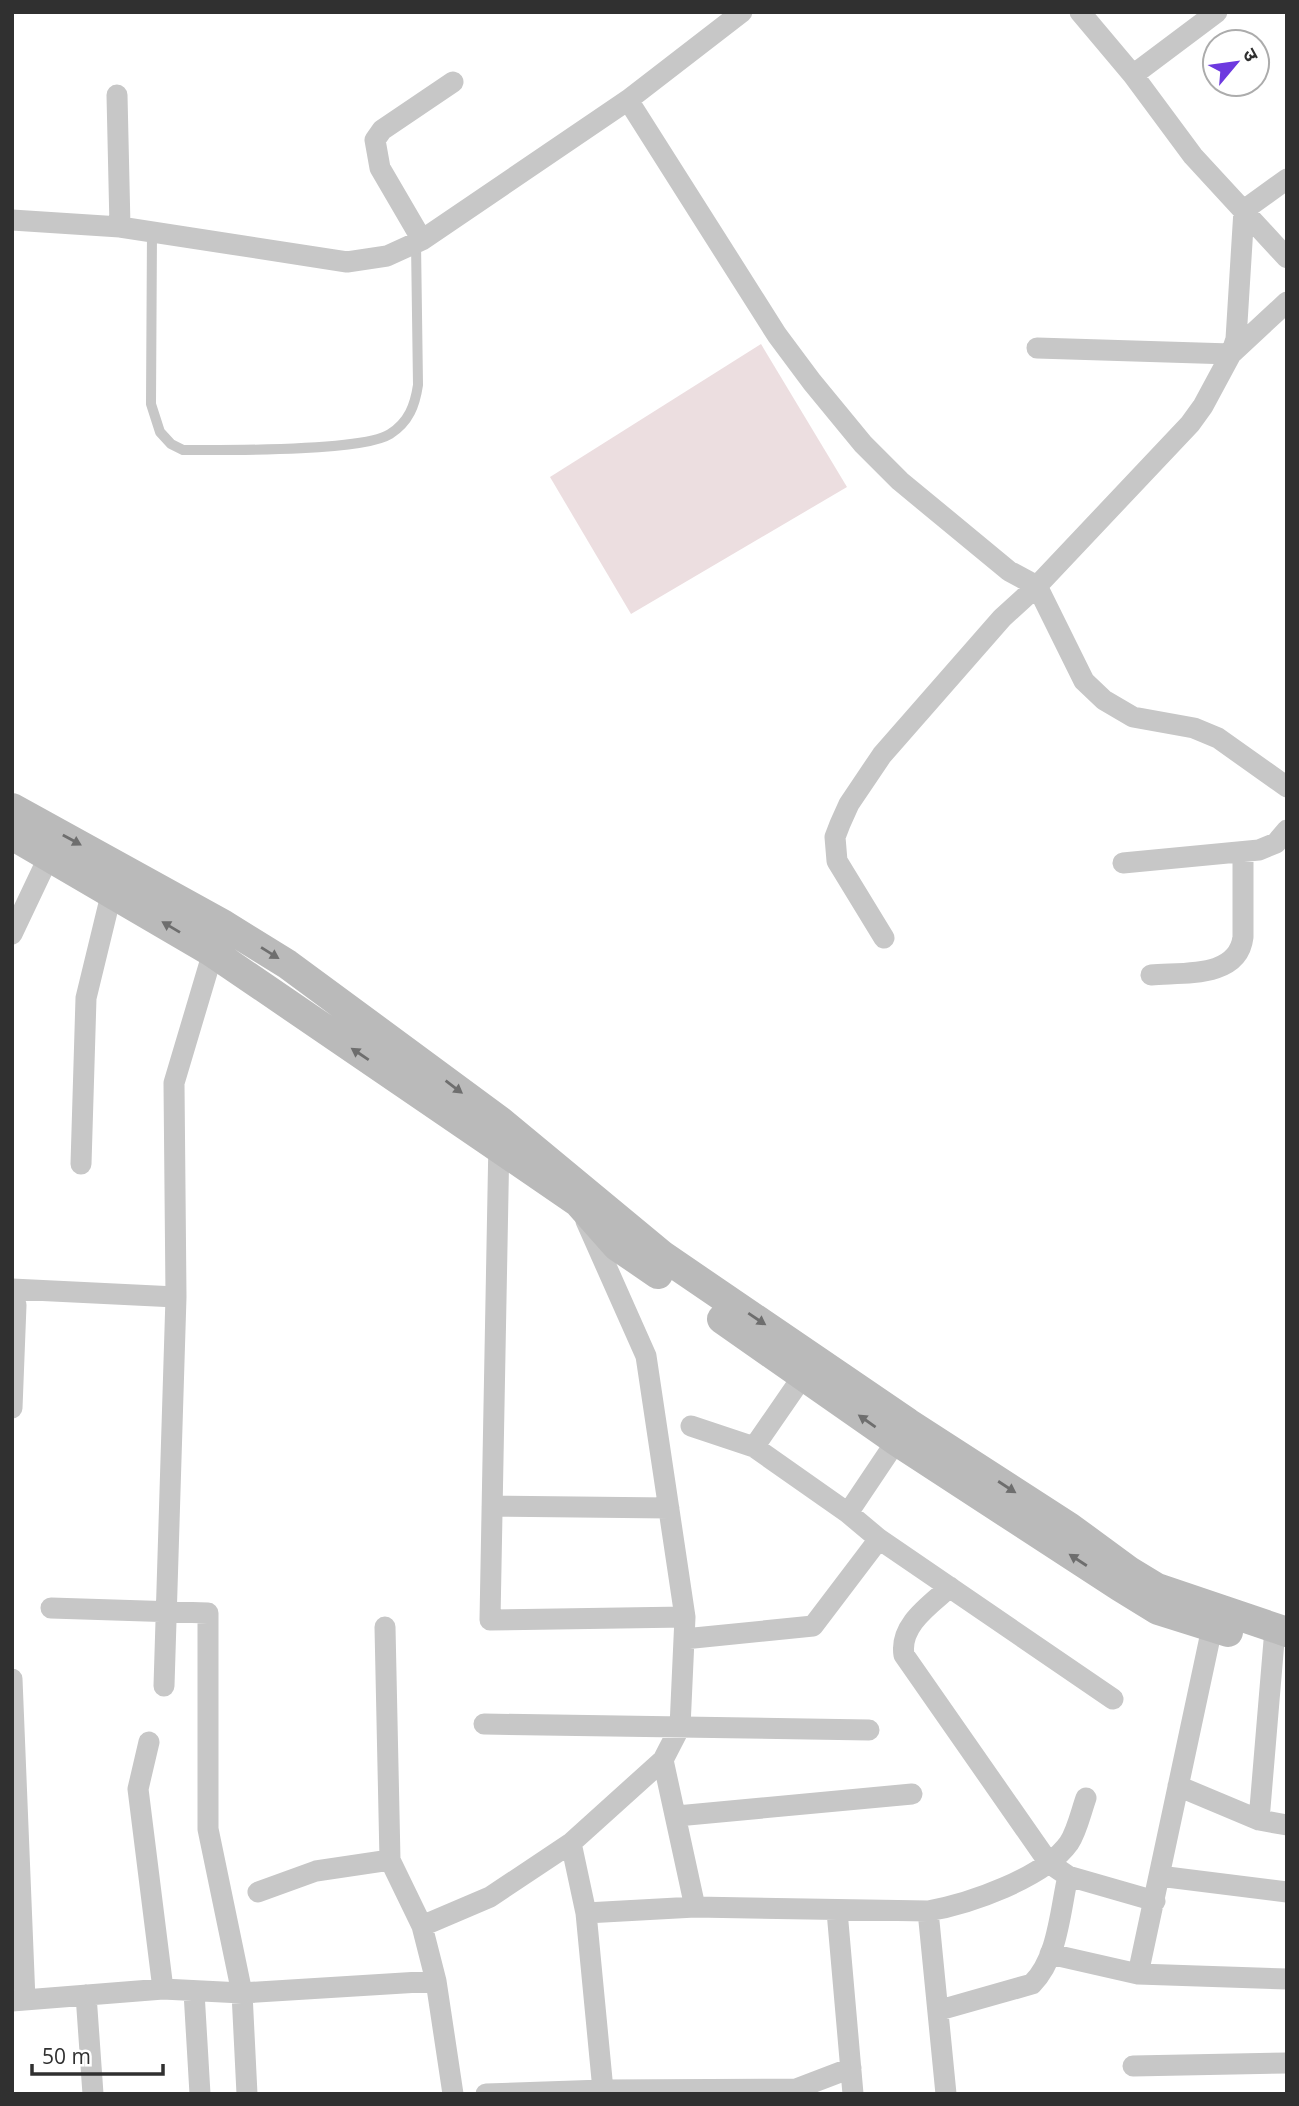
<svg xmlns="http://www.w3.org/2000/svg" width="1299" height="2106" viewBox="0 0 1299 2106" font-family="'Open Sans','Noto Sans Devanagari',sans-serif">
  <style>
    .green { fill: #ecdee0 }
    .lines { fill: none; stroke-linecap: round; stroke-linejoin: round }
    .lane { stroke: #c7c7c7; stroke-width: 10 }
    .street { stroke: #c7c7c7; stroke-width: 21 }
    .secondary { stroke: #bababa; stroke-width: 30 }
    .oneway { fill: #6e6e6e }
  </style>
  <rect width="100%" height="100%" fill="#fff"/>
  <path class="green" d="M761,344L847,487L631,614L550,477Z"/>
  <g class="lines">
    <path class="lane" d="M152,231L151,404L160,432L171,444L183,450C223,450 362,452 390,434C409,422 415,405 418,385L416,243"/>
    <path class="street" d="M1080,12L1133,75L1193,156L1287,258
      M1133,75L1217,12
      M117,95L120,227
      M628,100L777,335L812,382L863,444L900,481L1009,571L1037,586L1084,681L1104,700L1133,717L1194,728L1218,738L1287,787
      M12,220L120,227L347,262L387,256L422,240L628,100L742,12
      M422,240L380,168L375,140L382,130L453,82
      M1037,348L1231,354L1287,302
      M1123,863L1259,850L1276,843L1287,830
      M12,934L49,856
      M884,938L837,861L835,837L840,824L849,804L882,755L1002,618L1037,586L1190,424L1203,406L1231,354L1236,339L1244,210L1287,179
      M1151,975C1182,972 1238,979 1243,937V852
      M499,1139L490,1620L685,1617
      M81,1164L86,998L112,891
      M12,1289L176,1297
      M12,1304L16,1305L12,1408
      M691,1426L754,1447L848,1513L879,1539L1113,1699
      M754,1447L803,1376
      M492,1506L669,1508
      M848,1513L903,1431
      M950,1587C930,1605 899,1625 904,1655L1049,1863L1068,1876L1155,1901
      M51,1608L208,1613V1829L242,1993L247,2094
      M385,1627L390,1860L422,1926L436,1981
      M684,1639L813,1626L879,1539
      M12,1679L25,2000
      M164,1686L176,1297L174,1083L216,942
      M484,1724L869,1730
      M149,1742L138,1789L163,1989
      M663,1760L695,1907
      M1178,1786L1259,1820L1287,1825
      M677,1816L912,1794
      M1259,1820L1275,1629
      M1159,1876L1287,1892
      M258,1892L316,1871L390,1860
      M837,1911L853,2094
      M928,1911L946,2094
      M586,1913L695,1907L928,1911C969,1904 1044,1878 1069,1843C1077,1831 1081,1812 1086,1798
      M422,1926L490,1897L571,1843L663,1760L680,1727L685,1617L646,1356L586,1221
      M1050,1954L1138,1974L1287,1979
      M1138,1974L1212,1628
      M194,1992L200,2094
      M86,1995L93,2094
      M12,2001L163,1989L242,1993L436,1981L453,2094
      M940,2010L1032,1984C1058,1958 1060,1911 1068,1876
      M1133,2066L1287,2063
      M486,2094L603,2090L586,1913L571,1843
      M604,2094L603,2090L796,2089L851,2068"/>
    <path class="secondary" d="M12,808L224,925L287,964L500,1121L663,1256L908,1423L1069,1527L1129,1571L1157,1588L1287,1632
      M12,835L212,952L578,1202L617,1246L658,1274
      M722,1319L898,1442L1119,1586L1158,1610L1228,1632"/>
  </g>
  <defs><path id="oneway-solid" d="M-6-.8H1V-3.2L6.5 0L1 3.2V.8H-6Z" transform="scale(1.75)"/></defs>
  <g class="oneway">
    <use href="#oneway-solid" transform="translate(72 840) rotate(29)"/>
    <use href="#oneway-solid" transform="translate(171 927) rotate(-149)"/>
    <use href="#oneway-solid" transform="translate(270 953) rotate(32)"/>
    <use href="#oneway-solid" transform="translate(360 1054) rotate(-146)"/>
    <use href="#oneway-solid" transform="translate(454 1087) rotate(37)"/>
    <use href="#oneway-solid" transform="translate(757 1319) rotate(34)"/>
    <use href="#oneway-solid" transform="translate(867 1421) rotate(-145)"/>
    <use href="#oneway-solid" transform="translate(1007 1487) rotate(33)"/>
    <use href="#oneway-solid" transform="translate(1078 1560) rotate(-147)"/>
  </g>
  <rect width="1299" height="2106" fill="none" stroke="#303030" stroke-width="28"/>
  <g transform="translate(1236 63) rotate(61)"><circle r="33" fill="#ffffff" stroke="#acacac" stroke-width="2"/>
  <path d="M0-5L12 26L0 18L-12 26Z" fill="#6d39df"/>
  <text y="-10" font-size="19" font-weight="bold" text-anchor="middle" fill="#303030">उ</text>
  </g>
  <path d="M32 2064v10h131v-10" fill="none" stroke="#303030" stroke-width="3.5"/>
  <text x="42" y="2064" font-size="21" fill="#303030" stroke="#ffffff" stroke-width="5" paint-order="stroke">50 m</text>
</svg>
